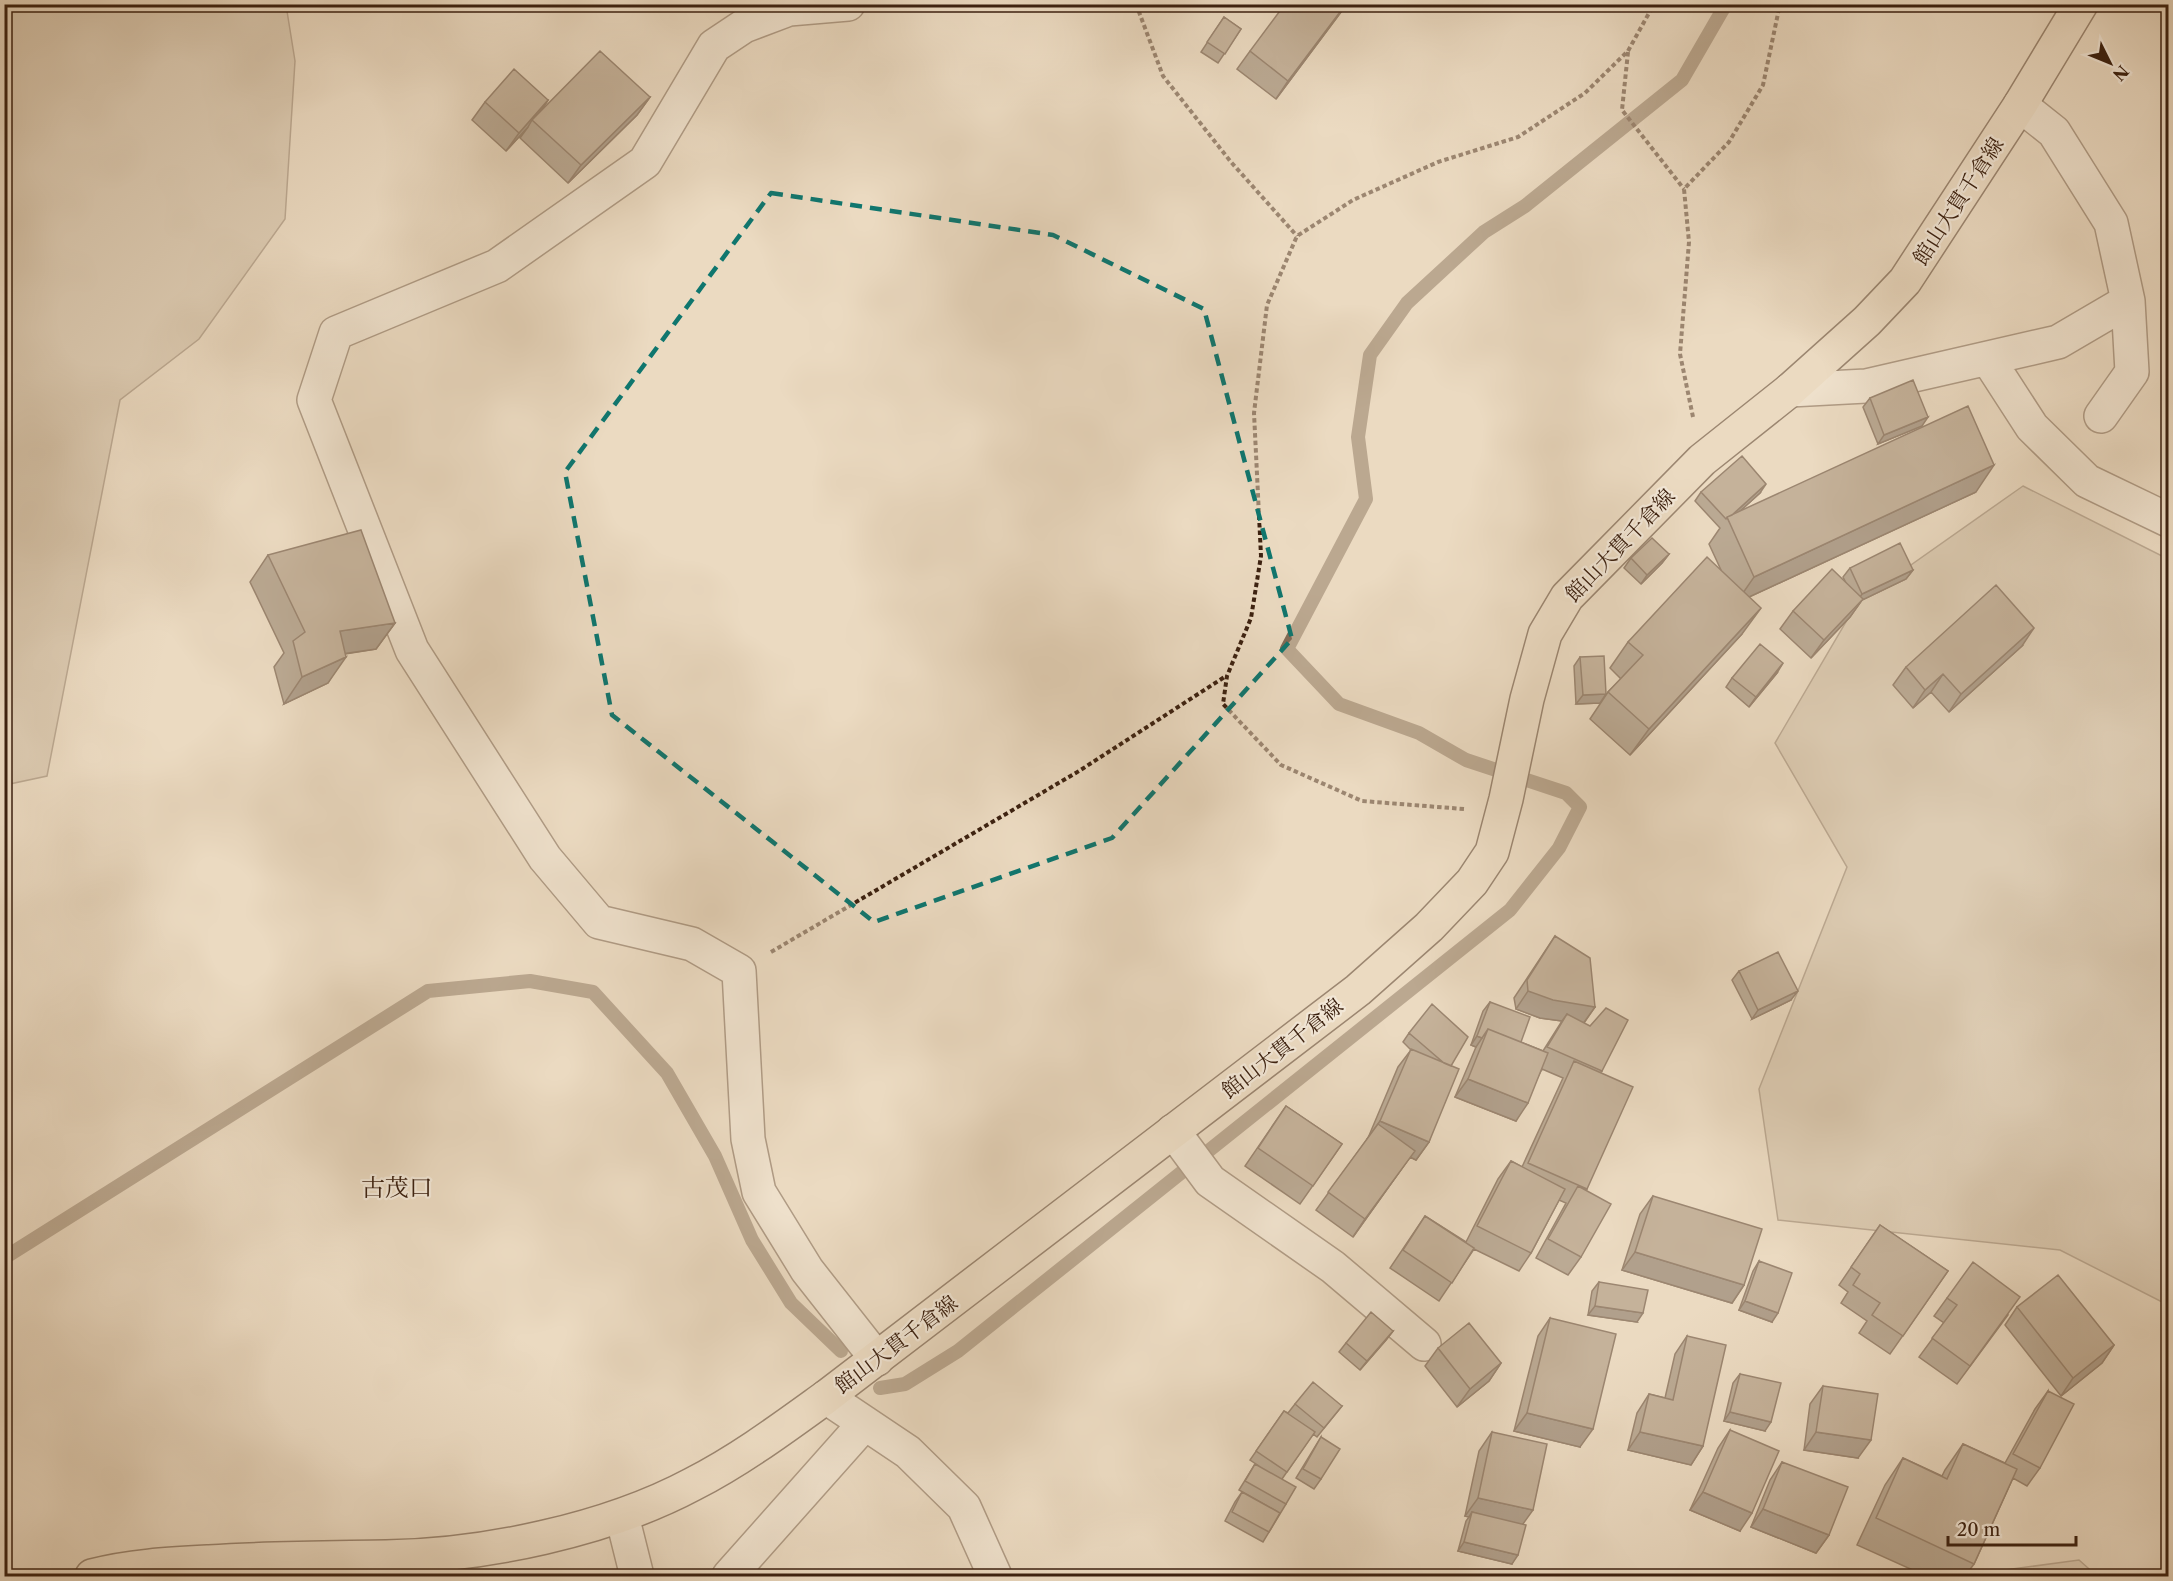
<svg xmlns="http://www.w3.org/2000/svg" width="2173" height="1581" viewBox="0 0 2173 1581" font-family="'Libre Caslon Text','Noto Serif JP',serif">
  <style>
    .green { fill: #cdbba3; stroke: #846e5a; stroke-width: 1.5 }
    .lines { fill: none; stroke-linecap: round; stroke-linejoin: round }
    .stream { stroke: #826a56; stroke-width: 14 }
    .minor-casing { stroke: #684f3c; stroke-width: 36 }
    .major-casing { stroke: #3c2110; stroke-width: 36 }
    .path { stroke: #3c2110; stroke-width: 4; stroke-dasharray: 4.5 3; stroke-linecap: butt }
    .minor { stroke: #f2e7d7; stroke-width: 33 }
    .major { stroke: #ebdac1; stroke-width: 33 }
    .wall { fill: #826f5d; stroke: #3c2110; stroke-width: 1.5 }
    .shaded-wall { fill: #6a5a4c; stroke: #3c2110; stroke-width: 1.5 }
    .building { fill: #97816c; stroke: #3c2110; stroke-width: 1.5 }
    .marked { fill: none; stroke: #0f766e; stroke-width: 4.5; stroke-dasharray: 12 8; stroke-linejoin: round }
    .labels { text-anchor: middle; dominant-baseline: central; stroke-width: 4.5; stroke-linejoin: round; paint-order: stroke }
    .street-label { font-size: 21px; fill: #3c2110; stroke: #f2e7d7 }
    .quarter-label { font-size: 24px; fill: #3c2110; stroke: #f2e7d7 }
  </style>
  <rect width="100%" height="100%" fill="#ebdac1"/>
  <filter id="stains"><feTurbulence type="fractalNoise" baseFrequency=".00333" numOctaves="4"/><feColorMatrix values="0 0 0 0 .2 0 0 0 0 .09 0 0 0 0 .02 0 0 0 .5 -.17"/></filter>
  <radialGradient id="worn" r=".72"><stop offset=".6" stop-color="#630" stop-opacity="0"/><stop offset="1" stop-color="#630" stop-opacity=".3"/></radialGradient>
  <path class="green" d="M4,5H286L295,61L285,219L199,339L120,400L47,776L5,785Z
    M2023,486L2168,559V1305L2060,1250L1778,1220L1759,1089L1847,867L1775,743L1857,603Z
    M2079,1560L2097,1576H1961Z"/>
  <g class="lines">
    <path class="stream" d="M4,1258L428,991L530,981L593,992L667,1073L715,1156L752,1240L791,1303L841,1351
      M880,1388L905,1384L958,1351L1510,910L1559,848L1580,807L1566,793L1466,760L1419,733L1339,704L1287,649L1366,499L1358,437L1370,355L1407,303L1484,232L1525,206L1682,80L1726,4"/>
    <g class="minor-casing">
      <path id="minor" d="M848,4L789,9L744,26L714,46L645,162L497,266L336,333L314,400L412,650L545,858L599,922L692,944L739,971L748,1139L759,1192L807,1270L877,1359
        M2020,105L2054,132L2111,223L2128,301L2132,372L2101,416
        M1988,359L2032,427L2087,481L2168,520
        M1790,390L1866,386L2058,342L2128,301
        M1173,1131L1210,1181L1333,1267L1424,1344
        M826,1397L908,1452L964,1507L995,1576
        M622,1516L637,1576
        M729,1576L865,1423"/>
    </g>
    <g class="major-casing">
      <path id="major" d="M92,1576C129,1566 170,1564 209,1562C268,1558 327,1558 386,1557C483,1556 607,1530 693,1484C740,1460 783,1428 826,1397L1358,990L1429,927L1472,882L1492,852L1506,799L1527,699L1545,634L1567,597L1702,460L1790,390L1867,321L1905,281L2020,105L2081,4"/>
    </g>
    <path class="path" d="M1136,4L1163,76L1231,162L1297,236
      M1628,52L1622,110L1684,189
      M1693,417L1680,354L1689,242L1684,189L1729,142L1763,85L1780,4
      M1464,809L1362,801L1281,765L1223,704L1227,676L1251,618L1261,556L1254,413L1267,305L1297,236L1353,200L1438,162L1518,137L1585,93L1628,51L1654,4
      M771,952L1079,771L1226,676"/>
    <use href="#minor" class="minor"/>
    <use href="#major" class="major"/>
  </g>
  <path class="wall" d="M1347,4L1276,99L1237,69L1250,51Z
    M1224,17L1241,29L1218,63L1201,52Z
    M650,97L637,115L568,183L520,138L528,127L506,151L472,120L485,102L548,100L539,114Z
    M1870,398L1922,426L1878,444L1863,407Z
    M1701,492L1760,493L1739,512L1976,492L1749,597L1742,634L1630,755L1590,719L1608,692L1621,679L1610,668L1628,642L1721,570L1709,544L1720,528L1695,501Z
    M1669,554L1662,563L1641,584L1624,568L1631,558Z
    M268,555L395,623L376,649L345,654L328,683L284,704L274,667L284,653L250,582Z
    M1850,568L1913,570L1906,579L1862,600L1850,617L1811,658L1780,629L1793,611L1846,583L1843,577Z
    M2022,646L1949,712L1931,692L1913,708L1893,685L1906,667Z
    M1580,657L1606,694L1600,703L1576,704L1574,666Z
    M1777,673L1749,707L1726,687L1732,678Z
    M1555,936L1595,1007L1584,1023L1602,1071L1600,1073L1587,1189L1586,1191L1581,1257L1568,1275L1536,1258L1566,1203L1559,1200L1531,1253L1519,1271L1474,1249L1439,1301L1390,1268L1425,1216L1466,1242L1498,1179L1511,1161L1522,1167L1563,1078L1542,1069L1516,1121L1455,1097L1476,1047L1471,1045L1483,1011L1490,1002L1521,1042L1543,1051L1562,1021L1540,1018L1516,1009L1514,998Z
    M1739,971L1791,1000L1752,1019L1732,980Z
    M1409,1033L1451,1066L1429,1142L1416,1160L1410,1157L1353,1237L1316,1210L1368,1138L1398,1067L1411,1050L1403,1042Z
    M1286,1106L1342,1144L1300,1204L1245,1166Z
    M1653,1196L1744,1285L1732,1303L1622,1270L1640,1214Z
    M1880,1225L1948,1271L1890,1354L1859,1333L1867,1321L1841,1303L1848,1292L1839,1285Z
    M1759,1261L1772,1322L1739,1310L1753,1271Z
    M1599,1282L1637,1322L1588,1315L1592,1291Z
    M1947,1298L2008,1315L1957,1384L1919,1357L1944,1323L1934,1316Z
    M2017,1307L2114,1345L2102,1363L2061,1396L2005,1325Z
    M1550,1318L1580,1447L1514,1431L1538,1336Z
    M1393,1331L1386,1340L1360,1370L1339,1352L1346,1343Z
    M1687,1336L1703,1446L1691,1465L1628,1450L1637,1413L1649,1394L1665,1398L1675,1354Z
    M1438,1348L1501,1363L1489,1381L1457,1407L1425,1366Z
    M1740,1374L1765,1431L1724,1421L1733,1383Z
    M1823,1386L1858,1458L1804,1450L1810,1404Z
    M2048,1391L2040,1468L2027,1486L2013,1478L1974,1564L1965,1576H1926L1857,1545L1885,1485L1903,1458L1942,1476L1945,1470L1963,1444L2005,1463L2035,1409Z
    M1295,1404L1342,1406L1317,1437L1313,1434L1282,1479L1286,1504L1263,1542L1225,1521L1235,1502L1242,1492L1278,1512L1239,1490L1255,1464L1259,1466L1250,1460L1284,1411L1288,1413Z
    M1730,1430L1740,1531L1690,1510L1718,1448Z
    M1492,1432L1523,1525L1512,1564L1458,1551L1466,1521L1469,1517L1465,1516L1479,1451Z
    M1321,1437V1479L1314,1489L1296,1478Z
    M1782,1462L1829,1535L1816,1553L1751,1527L1770,1480Z"/>
  <path class="shaded-wall" d="M1346,4H1347L1276,99L1288,81Z
    M650,97L637,115L568,183L581,165Z
    M548,100L536,118L532,120L528,127L506,151L519,133Z
    M1928,417L1922,426L1878,444L1884,435Z
    M1994,465L1976,492L1736,603L1754,577Z
    M1766,484L1760,493L1729,521L1728,519Z
    M1669,554L1662,563L1641,584L1647,575Z
    M1913,570L1906,579L1862,600L1850,617L1811,658L1824,640L1856,603L1862,594Z
    M1761,608L1742,634L1630,755L1649,729Z
    M395,623L376,649L321,657L340,631Z
    M2034,628L2022,646L1949,712L1961,694Z
    M346,657L328,683L284,704L302,677Z
    M1783,663L1777,673L1749,707L1756,697Z
    M1943,674L1931,692L1913,708L1925,690Z
    M1606,694L1600,703L1576,704L1583,695Z
    M1528,991L1595,1007L1582,1025L1567,1014L1562,1021L1540,1018L1516,1009Z
    M1798,991L1791,1000L1752,1019L1758,1010Z
    M1477,1036L1482,1038L1476,1047L1471,1045Z
    M1468,1079L1528,1103L1516,1121L1455,1097Z
    M1380,1121L1429,1142L1416,1160L1410,1157L1353,1237L1365,1219L1367,1139Z
    M1635,1252L1744,1285L1732,1303L1622,1270Z
    M1745,1301L1778,1313L1772,1322L1739,1310Z
    M1595,1306L1643,1313L1637,1322L1588,1315Z
    M1393,1331L1386,1340L1360,1370L1367,1361Z
    M2114,1345L2102,1363L2061,1396L2073,1378Z
    M1501,1363L1489,1381L1457,1407L1470,1389Z
    M1730,1412L1771,1422L1765,1431L1724,1421Z
    M1527,1413L1593,1429L1580,1447L1514,1431Z
    M1640,1432L1703,1446L1691,1465L1628,1450Z
    M1816,1432L1871,1440L1858,1458L1804,1450Z
    M1703,1492L1752,1513L1740,1531L1690,1510Z
    M1478,1498L1533,1510L1520,1528L1472,1512L1469,1517L1465,1516Z
    M1763,1509L1829,1535L1816,1553L1751,1527Z
    M1464,1542L1518,1555L1512,1564L1458,1551Z"/>
  <path class="building" d="M1285,4H1346L1288,81L1250,51Z
    M1224,17L1241,29L1225,54L1207,42Z
    M600,51L650,97L581,165L532,120Z
    M514,69L548,100L519,133L485,102Z
    M1913,380L1928,417L1884,435L1870,398Z
    M1968,406L1994,465L1754,577L1727,517Z
    M1742,456L1766,484L1732,515L1727,517L1726,519L1701,492Z
    M361,530L395,623L340,631L346,657L302,677L293,641L305,632L268,555Z
    M1652,538L1669,554L1647,575L1631,558Z
    M1900,543L1913,570L1862,594L1850,568Z
    M1707,557L1761,608L1649,729L1608,692L1643,655L1628,642Z
    M1832,569L1863,599L1824,640L1793,611Z
    M1996,585L2034,628L1961,694L1943,674L1925,690L1906,667Z
    M1760,644L1783,663L1756,697L1732,678Z
    M1604,656L1606,694L1583,695L1580,657Z
    M1555,936L1590,958L1595,1007L1553,1000L1528,991L1527,980Z
    M1778,952L1798,991L1758,1010L1739,971Z
    M1490,1002L1530,1017L1521,1042L1488,1029L1482,1038L1477,1036Z
    M1432,1004L1468,1037L1451,1066L1444,1063L1409,1033Z
    M1606,1008L1628,1020L1602,1071L1547,1047L1567,1014L1590,1026Z
    M1488,1029L1548,1053L1528,1103L1468,1079Z
    M1411,1049L1459,1069L1429,1142L1380,1121Z
    M1574,1061L1633,1087L1587,1189L1528,1163Z
    M1286,1106L1342,1144L1313,1186L1258,1148Z
    M1378,1124L1415,1151L1365,1219L1328,1192Z
    M1511,1161L1565,1189L1531,1253L1477,1226Z
    M1578,1186L1611,1204L1581,1257L1548,1239Z
    M1653,1196L1762,1229L1744,1285L1635,1252Z
    M1425,1216L1474,1248L1452,1283L1403,1250Z
    M1880,1225L1948,1271L1903,1336L1872,1315L1880,1303L1853,1285L1860,1274L1851,1267Z
    M1759,1261L1792,1273L1778,1313L1745,1301Z
    M1973,1262L2020,1297L1970,1366L1932,1338L1957,1305L1947,1298Z
    M2058,1275L2114,1345L2073,1378L2017,1307Z
    M1599,1282L1648,1290L1643,1313L1595,1306Z
    M1371,1312L1393,1331L1367,1361L1346,1343Z
    M1550,1318L1616,1334L1593,1429L1527,1413Z
    M1469,1323L1501,1363L1470,1389L1438,1348Z
    M1687,1336L1726,1345L1703,1446L1640,1432L1649,1394L1673,1400Z
    M1740,1374L1781,1383L1771,1422L1730,1412Z
    M1313,1382L1342,1406L1324,1428L1295,1404Z
    M1823,1386L1878,1394L1871,1440L1816,1432Z
    M2048,1391L2074,1404L2040,1468L2013,1454Z
    M1284,1411L1315,1432L1287,1472L1256,1451Z
    M1730,1430L1779,1451L1752,1513L1703,1492Z
    M1492,1432L1547,1444L1533,1510L1478,1498Z
    M1321,1437L1340,1449L1321,1479L1303,1469Z
    M1963,1444L2017,1469L1974,1564L1876,1518L1903,1458L1947,1479Z
    M1782,1462L1848,1487L1829,1535L1763,1509Z
    M1255,1464L1296,1487L1286,1504L1245,1481Z
    M1242,1492L1280,1513L1269,1532L1232,1512Z
    M1472,1512L1526,1525L1518,1555L1464,1542Z"/>
  <path d="M0 0H2173V1581H0ZM771,193L1053,235L1204,309L1292,639L1112,838L874,922L612,715L565,472Z" fill="#ebdac1" fill-opacity=".55" fill-rule="evenodd"/>
  <path class="marked" d="M771,193L1053,235L1204,309L1292,639L1112,838L874,922L612,715L565,472Z"/>
  <g class="labels">
    <g class="street-label">
      <text transform="translate(1958 201) rotate(-57)">館山大貫千倉線</text>
      <text transform="translate(1620 545) rotate(-46)">館山大貫千倉線</text>
      <text transform="translate(1282 1048) rotate(-38)">館山大貫千倉線</text>
      <text transform="translate(896 1344) rotate(-37)">館山大貫千倉線</text>
    </g>
    <g class="quarter-label">
      <text x="397" y="1187">古茂口</text>
    </g>
  </g>
  <rect width="2173" height="1581" fill="none" stroke="#ebdac1" stroke-width="24"/>
  <rect x="6" y="6" width="2161" height="1569" fill="none" stroke="#3c2110" stroke-width="3"/>
  <rect x="12" y="12" width="2149" height="1557" fill="none" stroke="#3c2110" stroke-width="1.5"/>
  <g transform="translate(2110 63) rotate(133)" stroke="#f2e7d7" stroke-width="4.5" paint-order="stroke">
  <path d="M0-4.5L10 22L0 15L-10 22Z" fill="#3c2110"/>
  <text y="-9" font-size="16" font-weight="bold" text-anchor="middle" fill="#3c2110">N</text>
  </g>
  <path d="M1948 1536v9h128v-9" fill="none" stroke="#3c2110" stroke-width="3"/>
  <text x="1957" y="1536" font-size="18" fill="#3c2110" stroke="#f2e7d7" stroke-width="4.5" paint-order="stroke">20 m</text>
  <rect width="100%" height="100%" filter="url(#stains)"/>
  <rect width="100%" height="100%" fill="url(#worn)"/>
</svg>
